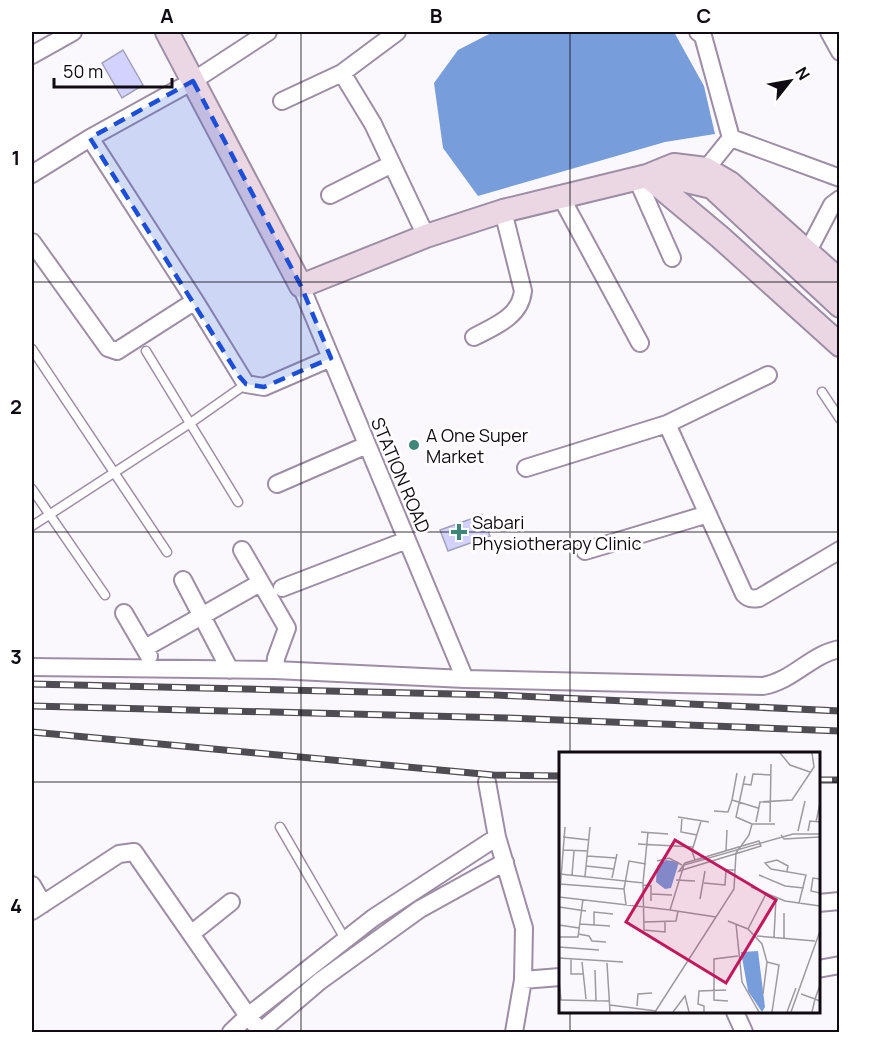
<svg xmlns="http://www.w3.org/2000/svg" width="871" height="1064" viewBox="0 0 871 1064" font-family="Manrope,sans-serif">
  <style>
    .water { fill: #789ddb }
    .building { fill: #d3d1fd; stroke: #a2a1bc; stroke-width: 1.5 }
    .lines { fill: none; stroke-linecap: round; stroke-linejoin: round }
    .lane-casing { stroke: #9d8ea6; stroke-width: 11 }
    .street-casing { stroke: #9d8ea6; stroke-width: 20 }
    .secondary-casing { stroke: #9d8ea6; stroke-width: 26 }
    .lane { stroke: #fff; stroke-width: 8 }
    .street { stroke: #fff; stroke-width: 16 }
    .secondary { stroke: #ebd7e4; stroke-width: 22 }
    .rail-casing { stroke: #504c53; stroke-width: 7 }
    .rail { stroke: #fff; stroke-width: 4.5; stroke-dasharray: 14; stroke-linecap: butt }
    .marked { fill: #1d4ed8; fill-opacity: 0.2; stroke: #1d4ed8; stroke-width: 4.5; stroke-dasharray: 12 8; stroke-linejoin: round }
    .grid { fill: none; stroke: #100b13; stroke-width: 1.5; stroke-opacity: 0.55 }
    .poi-dot { fill: #408579; stroke: #fff; stroke-width: 2 }
    .labels { text-anchor: middle; dominant-baseline: central; stroke-width: 5; stroke-linejoin: round; paint-order: stroke }
    .poi-label { font-size: 18px; fill: #100b13; stroke: #fff; text-anchor: start }
    .street-label { font-size: 18px; fill: #100b13; stroke: #fff }
    .inset-road { fill: none; stroke: #9d999f; stroke-width: 1.5 }
    .view { fill: #c2185b; fill-opacity: 0.15; stroke: #c2185b; stroke-width: 3 }
    .inset-edge { fill: none; stroke: #100b13; stroke-width: 3 }
    .neatline { fill: none; stroke: #100b13; stroke-width: 2 }
    .grid-label { font-size: 20px; text-anchor: middle; font-weight: bold; fill: #100b13 }
  </style>
  <rect width="100%" height="100%" fill="#fbf8fd"/>
  <path class="water" d="M493,32H674L704,86L715,134L665,142L478,196L443,148L434,83L458,50Z"/>
  <path class="building" d="M123,50L143,85L122,98L102,63Z
    M482,515L490,536L448,551L440,530Z"/>
  <g class="lines">
    <g class="lane-casing">
      <path id="lane" d="M32,349L167,552
        M146,351L238,502
        M822,392L840,419
        M32,489L105,595
        M32,526L189,424L246,384
        M280,827L345,939"/>
    </g>
    <g class="street-casing">
      <path id="street" d="M698,32L703,36L731,138L706,169
        M829,32L840,52
        M32,55L73,32
        M342,73L373,124L426,236
        M282,101L342,73L397,32
        M90,138L195,301L246,384L264,387L331,358
        M731,138L840,178
        M32,174L90,138L193,81L268,32
        M637,179L672,258
        M330,195L392,164
        M561,197L640,343
        M32,242L108,348L117,351L195,301
        M808,251L832,205L840,199
        M301,286L465,679
        M474,337C495,326 520,317 523,291L503,211
        M667,424L744,594C749,599 752,599 759,598L840,550
        M526,468L667,424L768,375
        M277,484L367,445
        M242,550L287,628L276,658L275,670
        M585,551L708,514
        M183,580L230,670
        M282,588L407,540
        M124,613L149,656
        M145,648L260,583
        M32,667L275,670L465,679L763,686C793,681 811,654 840,649
        M487,782L497,837L524,928L523,980L514,1032
        M32,885L43,904
        M818,903L840,901
        M32,911L119,854L134,852L248,1016L261,1032
        M191,934L231,902
        M818,969L840,965
        M523,980L560,977
        M735,1012L744,1032
        M231,1032L248,1016L373,918L497,837
        M260,1032L320,981L420,909L505,862"/>
    </g>
    <g class="secondary-casing">
      <path id="secondary" d="M167,32L301,286L426,236L503,211L647,176L674,178L712,187L840,306
        M840,281L730,183L706,169L674,165L647,176L720,237L840,345"/>
    </g>
    <use href="#lane" class="lane"/>
    <use href="#street" class="street"/>
    <use href="#secondary" class="secondary"/>
    <g class="rail-casing">
      <path id="rail" d="M32,684L496,695L840,711
        M32,706L507,718L840,731
        M32,732L493,775L560,776
        M818,780H840"/>
    </g>
    <use href="#rail" class="rail"/>
  </g>
  <path class="marked" d="M193,81L301,286L331,358L264,387L246,384L239,376L90,138Z"/>
  <path class="grid" d="M301,32V1032M570,32V754M32,282H840M32,532H840M32,782H560M818,782H840M570,1012V1032"/>
  <g class="poi-dot">
    <circle cx="414" cy="445" r="6"/>
    <path d="M456 523h6v6h6v6h-6v6h-6v-6h-6v-6h6z"/>
  </g>
  <g class="labels">
    <g class="poi-label">
      <text x="426" y="435">A One Super<tspan x="426" dy="21">Market</tspan></text>
      <text x="472" y="522">Sabari<tspan x="472" dy="21">Physiotherapy Clinic</tspan></text>
    </g>
    <g class="street-label">
      <text transform="translate(401 475) rotate(67)">STATION ROAD</text>
    </g>
  </g>
  <g transform="translate(559 752)">
    <rect width="261" height="261" fill="#fbf8fd"/>
    <path d="M107,108L120,110L112,136L106,137L97,130L98,114ZM199,199L206,255L203,260L189,239L182,200Z" fill="#789ddb"/>
    <path class="inset-road" d="M221,1L231,13L251,20M186,24L177,65L193,72M185,32L192,33L194,22L212,23M173,48L178,21M155,59L169,60L173,48L199,56M119,65L150,70M123,65L122,80L138,83M197,70L201,50L233,48L255,15L253,1M211,70L212,12M257,70L261,51M239,79L246,49M249,79L251,69L261,70M82,80L109,82M222,83L225,87L261,85M4,85L30,88M200,89L202,94L120,119L126,111ZM79,92L134,95M4,98L29,99M167,99L168,78M28,104L57,106M136,108L133,99L142,69M98,109L110,106L123,113M27,114L55,117M228,119L229,114L218,108L206,111L212,117L247,123L240,151M1,122L84,131L89,80M13,123L15,99M200,123L226,134L245,136M26,124L31,75M53,126L58,102M261,127L254,126L252,139L261,141M117,128L136,129M84,131L85,178L106,180V169M145,131L166,133L167,118H176M1,132L65,137M84,133L92,134V149M192,135L226,149L261,154M93,142L113,143M0,145L111,158L125,113L234,82H261M141,147L146,119M0,151L6,75M67,153L65,137L70,109L87,112M0,155L27,159M111,158L157,165M169,169L189,177L203,192L208,210L204,242M85,170L117,169L119,159M21,172L51,174M177,172L183,230L200,260M0,173L20,176M35,173V160L54,162M189,177L207,142M19,182L30,184L33,189L47,190M198,184L256,189M0,185H19L24,147M215,185L217,146M225,186V161M0,195L40,198M0,206L64,210M12,207V222H24M23,210L27,247M208,210L220,213L213,260M48,211L51,260M36,218L37,249M0,229L2,248M242,242L256,247L261,233M0,248L50,249M169,249L155,248V207L179,204M51,253L97,259M78,254L79,242L93,241M96,260L175,137L177,101L190,83L193,72H216M114,260L126,244L130,260M145,260V254L139,252L140,239L167,238M228,260L237,236M232,260L261,179M253,260L256,247L261,249"/>
    <path class="view" d="M116,88L217,148L167,231L67,170Z"/>
    <rect width="261" height="261" class="inset-edge"/>
  </g>
  <rect width="871" height="1064" fill="none" stroke="#ffffff" stroke-width="66"/>
  <g transform="translate(790 81) rotate(59)" stroke="#ffffff" stroke-width="4.5" paint-order="stroke">
  <path d="M0-4.5L10 22L0 15L-10 22Z" fill="#100b13"/>
  <text y="-9" font-size="16" font-weight="bold" text-anchor="middle" fill="#100b13">N</text>
  </g>
  <path d="M54 78v9h118v-9" fill="none" stroke="#100b13" stroke-width="3"/>
  <text x="63" y="78" font-size="18" fill="#100b13" stroke="#ffffff" stroke-width="4.5" paint-order="stroke">50 m</text>
  <rect x="33" y="33" width="805" height="998" class="neatline"/>
  <g class="grid-label">
    <text x="167" y="23">A</text>
    <text x="436" y="23">B</text>
    <text x="704" y="23">C</text>
    <text x="16" y="165">1</text>
    <text x="16" y="414">2</text>
    <text x="16" y="664">3</text>
    <text x="16" y="913">4</text>
  </g>
</svg>
